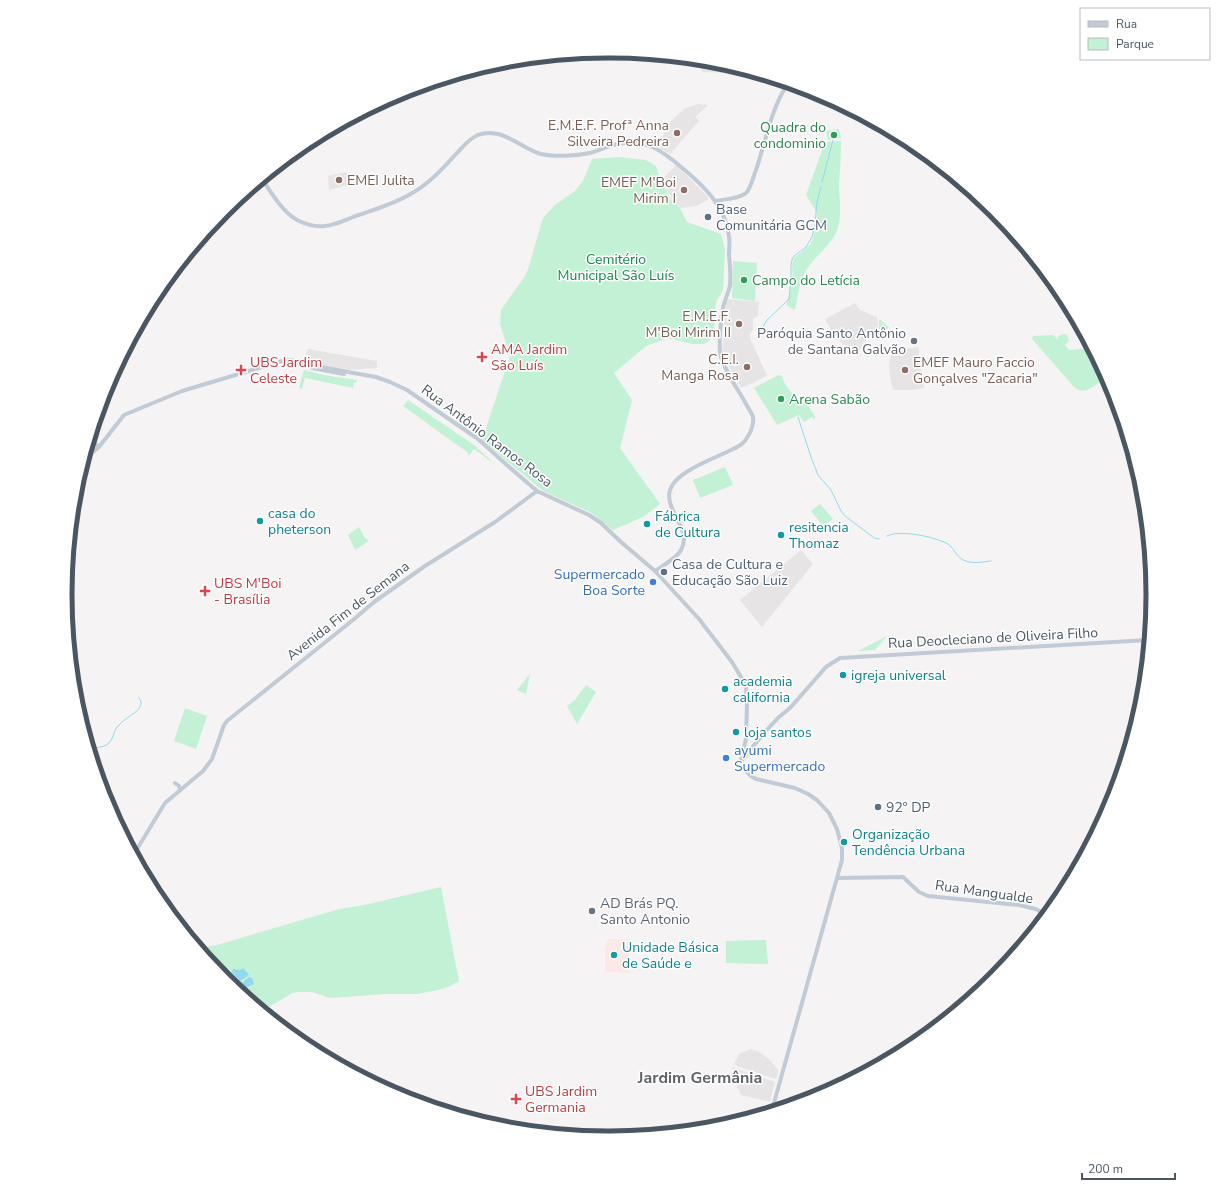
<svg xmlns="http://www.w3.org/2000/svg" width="1218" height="1189" viewBox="0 0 1218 1189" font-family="'Nunito Sans',sans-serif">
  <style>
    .education { fill: #e6e4e5 }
    .medical { fill: #fce8e6 }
    .green { fill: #c3f1d5 }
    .water { fill: #90daee }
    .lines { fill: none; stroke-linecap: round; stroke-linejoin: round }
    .stream { stroke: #90daee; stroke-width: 1 }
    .secondary { stroke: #c1cbd6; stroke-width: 4 }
    .education-dot { fill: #8d6e63; stroke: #fff; stroke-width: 1.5 }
    .leisure-dot { fill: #2e9e5b; stroke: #fff; stroke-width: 1.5 }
    .service-dot { fill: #5c6f8a; stroke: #fff; stroke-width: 1.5 }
    .worship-dot { fill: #6b7280; stroke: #fff; stroke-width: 1.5 }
    .health-dot { fill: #e0444e; stroke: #fff; stroke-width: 1.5 }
    .culture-dot { fill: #0f9aa8; stroke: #fff; stroke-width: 1.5 }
    .shop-dot { fill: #3f7fe0; stroke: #fff; stroke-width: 1.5 }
    .labels { text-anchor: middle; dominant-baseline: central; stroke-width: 3; stroke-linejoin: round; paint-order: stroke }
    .education-label { font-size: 14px; fill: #785e54; stroke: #fff; text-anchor: end }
    .leisure-label { font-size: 14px; fill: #27864d; stroke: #fff; text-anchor: start }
    .service-label { font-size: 14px; fill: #4e5e75; stroke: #fff; text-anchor: start }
    .park-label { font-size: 14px; fill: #17864f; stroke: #fff }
    .worship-label { font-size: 14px; fill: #5b616d; stroke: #fff; text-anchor: end }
    .health-label { font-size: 14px; fill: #be3a42; stroke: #fff; text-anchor: start }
    .street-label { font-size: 14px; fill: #4a5661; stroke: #fff }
    .culture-label { font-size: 14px; fill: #0d838f; stroke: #fff; text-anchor: start }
    .shop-label { font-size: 14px; fill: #366cbe; stroke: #fff; text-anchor: end }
    .quarter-label { font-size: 16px; font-weight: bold; fill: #5f6368; stroke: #fff }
    .rim { fill: none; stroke: #4a5661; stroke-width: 5 }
  </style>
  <rect width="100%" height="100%" fill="#f5f3f3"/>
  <path class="education" d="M700,60L715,61L734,67L732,73L702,72Z
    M698,104L708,105L695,117L699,121L670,154L658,147L668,125L672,120L684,109Z
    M676,165L708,197V200L696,206L681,208L672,199L663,182L664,177Z
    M346,172L351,184L329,190L328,176Z
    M728,299L759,302L758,316L753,319V330L750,334L751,342H752L767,376L741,388L725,359L737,351L725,358L722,354L726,303Z
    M855,303L860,310L877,317L878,323V328L871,336L863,343L857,356L834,336L825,319Z
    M918,347L924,388L910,390H893L890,377L889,364L892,351Z
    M308,349L377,361V368L345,370L302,362Z
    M801,550L813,564L762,627L740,600Z
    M751,1049L759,1052L769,1059L779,1071L776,1079L742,1068L734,1064L739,1054Z
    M732,1067L775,1082L770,1102L741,1095L734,1079Z"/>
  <path class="medical" d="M608,939H630L629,973L605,972V950Z
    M520,1092L522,1104L512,1105L511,1093Z"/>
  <path class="green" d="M839,129L841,138L828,140L826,131Z
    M841,141C841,155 840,170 839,184C839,201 843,217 836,233C829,247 815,256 807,269C799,281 798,297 795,310L786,305L793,281L792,265L794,258L811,244L816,226L817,213L806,195L825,142Z
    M619,157L646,160L656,166L660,179L671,199L680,208L687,222L721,234L725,249L723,290L717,300L715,307L714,333L709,341L704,344H692L668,338L646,346L614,373L632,400L620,448L660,504L643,517L613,530L590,512L543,491L482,440L510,356L500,324L501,310L525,276L528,269L543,218L555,205L575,191L583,181L592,159Z
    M733,261L757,263L755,301L732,298Z
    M879,319L889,327L883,334L873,337L879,327Z
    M1064,334L1067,335L1069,341L1065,345L1069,350L1091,348L1106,377C1098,383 1086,396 1075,388L1032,339L1033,336L1053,335L1058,339V336Z
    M304,370L324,375L357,380L356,383L354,382L353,388L305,378L302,389L299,388Z
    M778,375L782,376C787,393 796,395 808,406C811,409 813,413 815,417L814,420L812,417L804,422L799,415L777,425L754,388Z
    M408,400L474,445L495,464L474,449L469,456L467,452L403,406Z
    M725,467L733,485L700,498L693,480Z
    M820,504L833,519L823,526L811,511Z
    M359,527L365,538L369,541L355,550L348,535Z
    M887,636L875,650L858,651Z
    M530,674L526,694L517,690Z
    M586,685L596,692L577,724L567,706L575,700Z
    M185,708L207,716L196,749L174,741Z
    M441,887L459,981L448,987L438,990L417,994H386L330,998L312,992H298L292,993L274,1004L262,1009L225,979L199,948L217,945L339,909L364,905Z
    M766,940L768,964L726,963V941Z"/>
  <path class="water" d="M243,968L249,975L240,981L232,972L233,969L240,970Z
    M249,977L252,978L254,984L247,987L246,992H243L241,990V984Z"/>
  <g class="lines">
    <path class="stream" d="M822,182L833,140
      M759,334L767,320L789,299L791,280V265L792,260L794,256L806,247L812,237L815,224L817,202L821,187
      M798,417L811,457L818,475L831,490L841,511L845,516L869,534L874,538L879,539
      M887,536C900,529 935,537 948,544C955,549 957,559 966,561C974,564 982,562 991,561
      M91,751C96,746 103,748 108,744C114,739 113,730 119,725C124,719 138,712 140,707C142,703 141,701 139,698"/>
    <path class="secondary" d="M262,179C272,194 282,211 297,220C305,224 316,227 325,226C335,225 345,220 353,217C379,208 407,200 428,182C438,174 447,164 456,154C463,147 468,139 478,135C502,126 520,148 541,154C555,157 576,156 590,153C598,151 605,147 613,145C625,142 640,142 652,147C665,152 676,163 687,172C707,189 726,209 729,236C730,242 729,249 729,255C730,265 731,275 730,285C729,291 726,297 724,304C721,312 719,343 720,352C721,365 739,391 746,404C748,408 752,413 753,417C754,423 751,432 748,436C744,445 737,447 729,451C713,459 675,472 670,490C664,511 693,529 681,550C677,558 662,566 655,571
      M716,201C725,199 739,199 746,193C751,188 753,177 756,170C765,144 772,105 788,84
      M298,363L376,377L390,382L407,390L478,439L508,466L537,491L589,515L601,523L621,542L655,571L699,619L732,662L744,682L746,688L747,704L746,739L741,760L744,769L751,776L756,779L795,788L808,794L817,800L829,813L837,829L842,848V860L772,1110
      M312,368L344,374
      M91,440L99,447
      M85,459L99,447L124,415L182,391L282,361L292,360L300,364
      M743,759L763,734L778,718L791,707L826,667L840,658L1148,640
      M175,783L179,786L180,790
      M134,854L165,803L203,771L212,759L224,725L227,721L353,620L374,602L425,566L495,522L537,491
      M837,878L903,877L919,892L928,896L1019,905L1036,909L1046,915"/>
  </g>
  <g class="education-dot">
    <circle cx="677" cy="133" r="4"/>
    <circle cx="339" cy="180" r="4"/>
    <circle cx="684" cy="190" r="4"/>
    <circle cx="739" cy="324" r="4"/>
    <circle cx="747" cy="367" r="4"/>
    <circle cx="905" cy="370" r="4"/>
  </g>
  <g class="leisure-dot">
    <circle cx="834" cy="135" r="4"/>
    <circle cx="744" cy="280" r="4"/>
    <circle cx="781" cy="399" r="4"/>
  </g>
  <g class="service-dot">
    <circle cx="708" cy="217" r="4"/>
    <circle cx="664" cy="572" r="4"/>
    <circle cx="878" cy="807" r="4"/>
  </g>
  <g class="worship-dot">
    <circle cx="914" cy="341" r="4"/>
    <circle cx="592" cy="911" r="4"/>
  </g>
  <g class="health-dot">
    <path d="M480 351h4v4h4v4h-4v4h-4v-4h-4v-4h4z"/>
    <path d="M239 364h4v4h4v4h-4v4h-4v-4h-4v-4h4z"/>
    <path d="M203 585h4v4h4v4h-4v4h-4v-4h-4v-4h4z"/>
    <path d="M514 1093h4v4h4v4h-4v4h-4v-4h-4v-4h4z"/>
  </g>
  <g class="culture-dot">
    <circle cx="260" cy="521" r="4"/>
    <circle cx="647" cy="524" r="4"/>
    <circle cx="781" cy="535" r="4"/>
    <circle cx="843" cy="675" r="4"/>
    <circle cx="725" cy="689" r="4"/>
    <circle cx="736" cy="732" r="4"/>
    <circle cx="844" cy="842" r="4"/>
    <circle cx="614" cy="955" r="4"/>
  </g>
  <g class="shop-dot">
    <circle cx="653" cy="582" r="4"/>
    <circle cx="726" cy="758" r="4"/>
  </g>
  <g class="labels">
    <g class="education-label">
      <text x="669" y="125">E.M.E.F. Profª Anna<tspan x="669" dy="16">Silveira Pedreira</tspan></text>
      <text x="347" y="180" text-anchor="start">EMEI Julita</text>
      <text x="676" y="182">EMEF M'Boi<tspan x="676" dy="16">Mirim I</tspan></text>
      <text x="731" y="316">E.M.E.F.<tspan x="731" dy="16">M'Boi Mirim II</tspan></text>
      <text x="739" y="359">C.E.I.<tspan x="739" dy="16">Manga Rosa</tspan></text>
      <text x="913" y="362" text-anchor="start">EMEF Mauro Faccio<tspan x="913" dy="16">Gonçalves "Zacaria"</tspan></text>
    </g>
    <g class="leisure-label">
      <text x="826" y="127" text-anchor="end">Quadra do<tspan x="826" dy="16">condominio</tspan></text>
      <text x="752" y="280">Campo do Letícia</text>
      <text x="789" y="399">Arena Sabão</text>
    </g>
    <g class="service-label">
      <text x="716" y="209">Base<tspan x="716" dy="16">Comunitária GCM</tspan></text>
      <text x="672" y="564">Casa de Cultura e<tspan x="672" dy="16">Educação São Luiz</tspan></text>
      <text x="886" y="807">92º DP</text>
    </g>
    <g class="park-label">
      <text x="616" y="259">Cemitério<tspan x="616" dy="16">Municipal São Luís</tspan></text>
    </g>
    <g class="worship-label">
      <text x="906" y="333">Paróquia Santo Antônio<tspan x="906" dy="16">de Santana Galvão</tspan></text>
      <text x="600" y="903" text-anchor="start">AD Brás PQ.<tspan x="600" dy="16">Santo Antonio</tspan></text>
    </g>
    <g class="health-label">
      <text x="491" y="349">AMA Jardim<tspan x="491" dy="16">São Luís</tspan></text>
      <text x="250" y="362">UBS Jardim<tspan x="250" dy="16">Celeste</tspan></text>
      <text x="214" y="583">UBS M'Boi<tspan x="214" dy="16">- Brasília</tspan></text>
      <text x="525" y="1091">UBS Jardim<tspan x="525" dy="16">Germania</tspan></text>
    </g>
    <g class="street-label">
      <text transform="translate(487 436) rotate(37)">Rua Antônio Ramos Rosa</text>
      <text transform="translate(348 611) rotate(-38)">Avenida Fim de Semana</text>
      <text transform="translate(993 638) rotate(-3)">Rua Deocleciano de Oliveira Filho</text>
      <text transform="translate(984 892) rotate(8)">Rua Mangualde</text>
    </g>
    <g class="culture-label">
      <text x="268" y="513">casa do<tspan x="268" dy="16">pheterson</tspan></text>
      <text x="655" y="516">Fábrica<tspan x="655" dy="16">de Cultura</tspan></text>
      <text x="789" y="527">resitencia<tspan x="789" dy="16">Thomaz</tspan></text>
      <text x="851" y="675">igreja universal</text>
      <text x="733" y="681">academia<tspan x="733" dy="16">california</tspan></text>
      <text x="744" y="732">loja santos</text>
      <text x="852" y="834">Organização<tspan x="852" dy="16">Tendência Urbana</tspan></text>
      <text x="622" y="947">Unidade Básica<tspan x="622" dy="16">de Saúde e</tspan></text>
    </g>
    <g class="shop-label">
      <text x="645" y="574">Supermercado<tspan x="645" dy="16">Boa Sorte</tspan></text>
      <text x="734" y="750" text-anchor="start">ayumi<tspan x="734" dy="16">Supermercado</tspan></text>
    </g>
    <g class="quarter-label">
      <text x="700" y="1078">Jardim Germânia</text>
    </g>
  </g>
  <path d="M0 0H1218V1189H0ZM608 58H610A536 536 0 0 1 1146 594V595A536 536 0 0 1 610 1131H608A536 536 0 0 1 72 595V594A536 536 0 0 1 608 58Z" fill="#fff" fill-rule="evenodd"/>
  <path class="rim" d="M608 58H610A536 536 0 0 1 1146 594V595A536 536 0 0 1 610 1131H608A536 536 0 0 1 72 595V594A536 536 0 0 1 608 58Z"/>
  <rect x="1080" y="8" width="130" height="52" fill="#ffffff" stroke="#b7bbc0"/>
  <rect x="1088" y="21" width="20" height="6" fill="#c1cbd6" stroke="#b7bbc0"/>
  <text x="1116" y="28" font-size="12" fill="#4a5661">Rua</text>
  <rect x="1088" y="38" width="20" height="12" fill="#c3f1d5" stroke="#b7bbc0"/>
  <text x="1116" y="48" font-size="12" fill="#4a5661">Parque</text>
  <path d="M1082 1173v6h93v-6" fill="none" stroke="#4a5661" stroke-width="2"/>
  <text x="1088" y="1173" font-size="12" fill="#4a5661" stroke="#ffffff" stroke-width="3" paint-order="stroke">200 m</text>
</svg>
